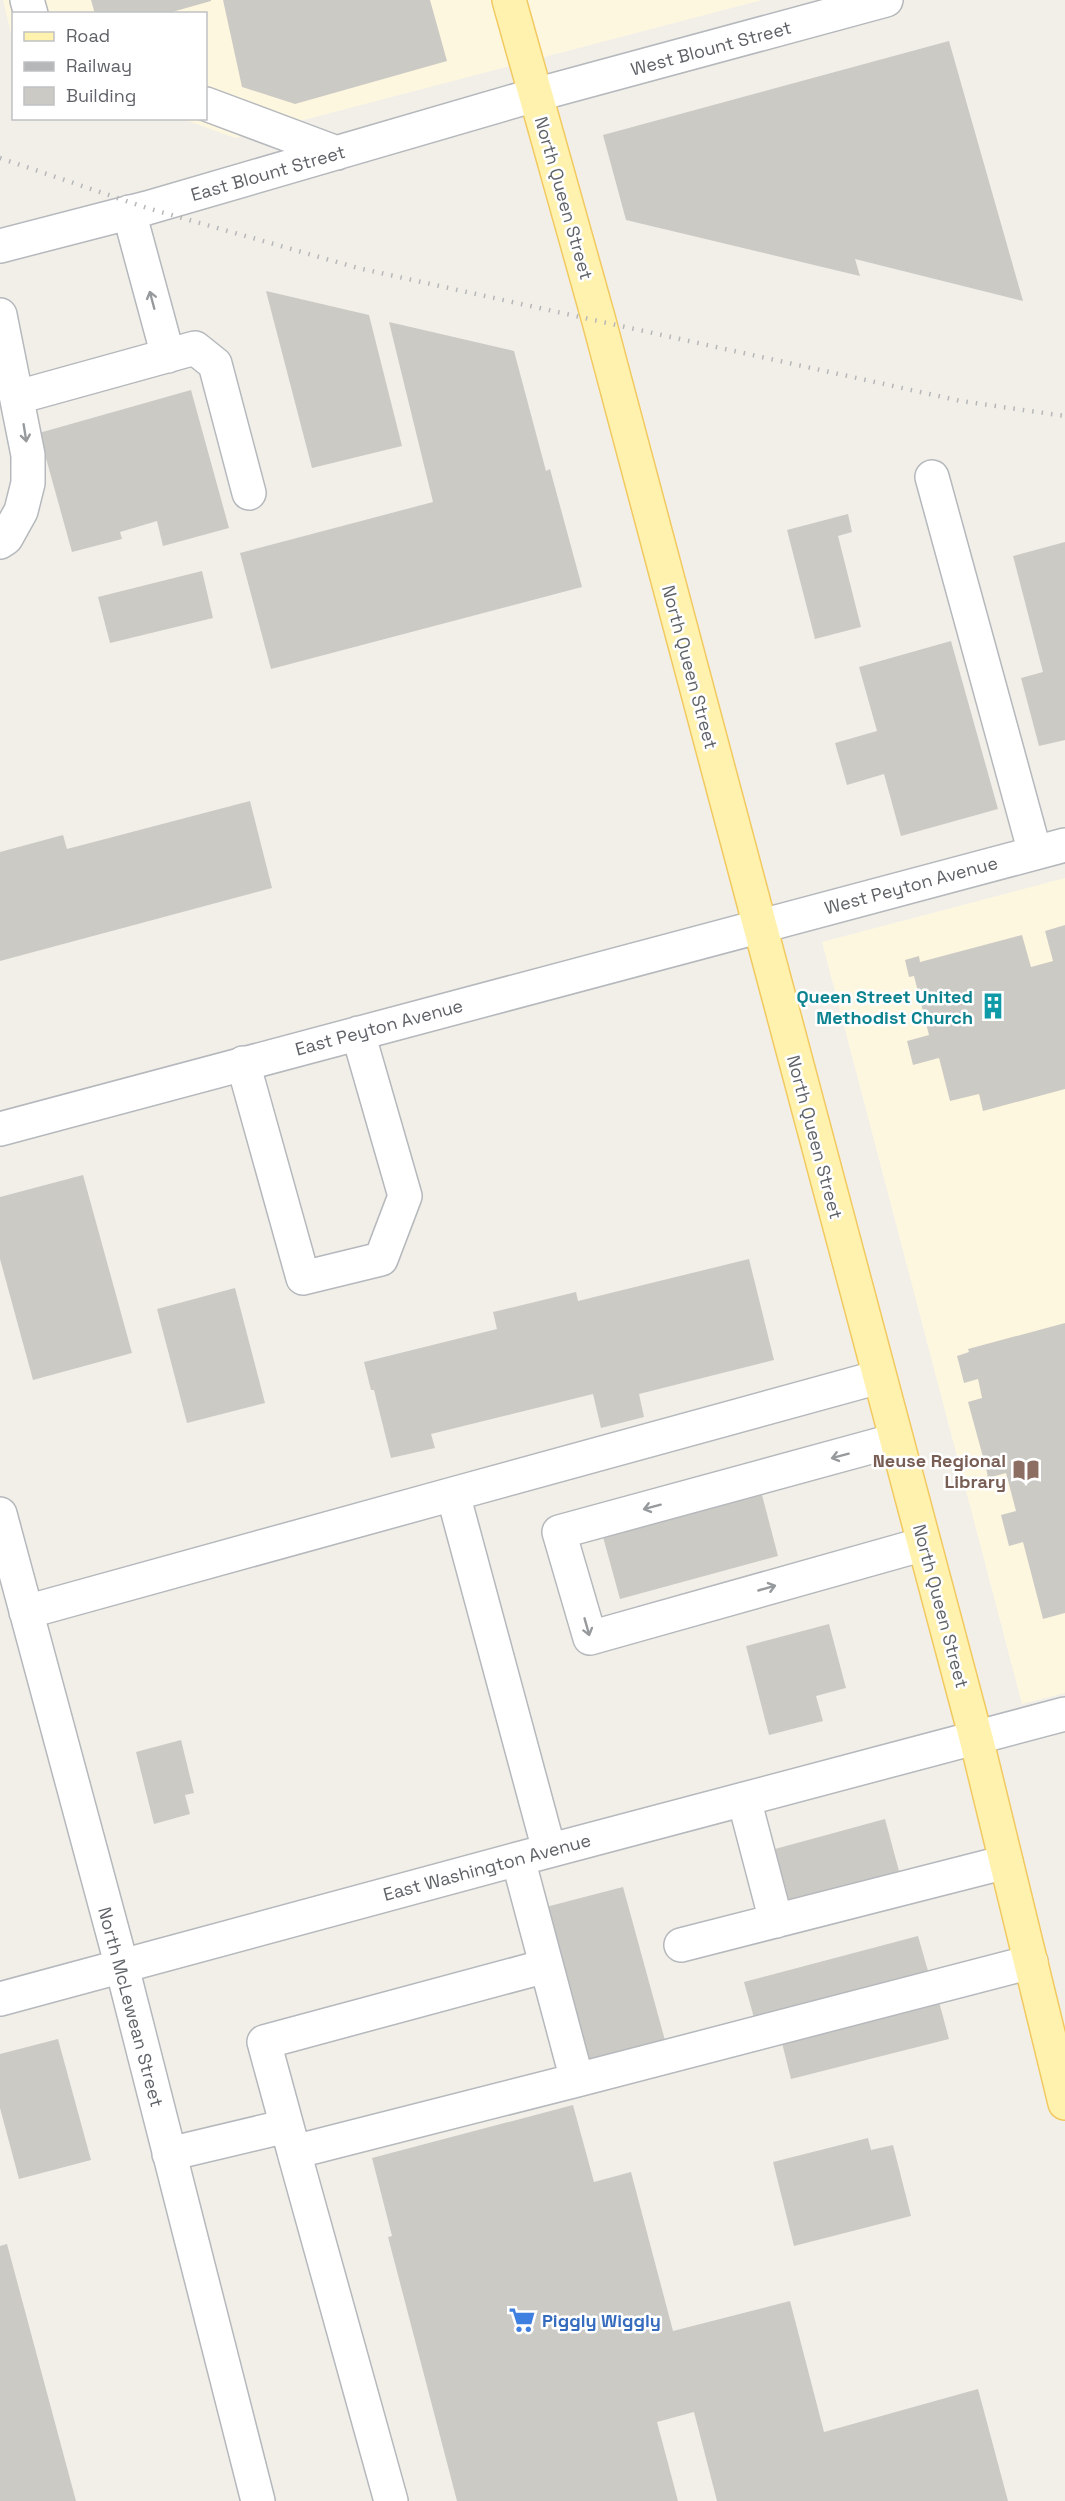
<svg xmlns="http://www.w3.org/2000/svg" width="1065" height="2501" viewBox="0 0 1065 2501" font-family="'Space Grotesk',sans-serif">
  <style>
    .commercial { fill: #fef7e0 }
    .building { fill: #cccac5 }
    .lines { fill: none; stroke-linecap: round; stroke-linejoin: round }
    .minor-casing { stroke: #b5b8bc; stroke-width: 36 }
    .major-casing { stroke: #f2c960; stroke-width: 36 }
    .minor { stroke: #fff; stroke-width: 33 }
    .major { stroke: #fff2af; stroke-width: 33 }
    .rail { stroke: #b6b7b8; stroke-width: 4.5; stroke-dasharray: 1.5 8; stroke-linecap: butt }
    .oneway { stroke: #979a9d }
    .labels { text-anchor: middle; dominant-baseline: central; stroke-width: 5; stroke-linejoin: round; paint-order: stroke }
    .street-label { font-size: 18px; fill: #5f6368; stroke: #fff }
    .culture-label { font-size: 18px; font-weight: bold; fill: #0d838f; stroke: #fff; text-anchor: end }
    .education-label { font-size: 18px; font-weight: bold; fill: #785e54; stroke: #fff; text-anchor: end }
    .shop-label { font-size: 18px; font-weight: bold; fill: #366cbe; stroke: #fff; text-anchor: start }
  </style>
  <rect width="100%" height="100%" fill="#f1efe8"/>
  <path class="commercial" d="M3,0H762L235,138L183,119L206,118V14H14L13,42Z
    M1065,878V1693L1022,1704L822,942Z"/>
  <path class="building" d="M91,0H211V1L165,14H95Z
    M223,0H430L447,61L295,104L242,87Z
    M949,41L1023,301L855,259L860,276L626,220L603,135Z
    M266,291L369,315L402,446L312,468Z
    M389,322L514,351L546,471L550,469L582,587L271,669L240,553L433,502Z
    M191,390L229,528L163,546L157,521L120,532L122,539L72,552L39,433Z
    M848,514L852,532L838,536L861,627L815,639L787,530Z
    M1065,542V740L1039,746L1021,678L1043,672L1013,556Z
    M202,571L213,618L110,643L98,597Z
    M951,641L998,809L901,836L884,774L847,785L835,743L877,731L859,667Z
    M250,801L272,888L0,961V852L63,835L67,849Z
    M1065,925V1089L983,1111L979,1094L950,1101L939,1058L913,1065L907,1041L929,1035L914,976L909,977L905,960L919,956L920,962L1022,935L1031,967L1053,961L1045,931Z
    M83,1175L132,1353L33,1380L0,1259V1197Z
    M749,1259L774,1360L639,1394L644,1417L601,1428L593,1394L431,1434L435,1448L391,1458L374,1390H371L364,1362L497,1329L493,1312L576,1292L578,1301Z
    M235,1288L265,1403L187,1423L157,1309Z
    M1065,1323V1613L1043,1619L1023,1542L1009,1546L1001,1515L1016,1511L1006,1473L988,1478L986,1468L968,1402L982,1398L978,1379L964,1383L957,1356L969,1352L968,1349Z
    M762,1495L778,1556L620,1599L603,1537Z
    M829,1624L846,1688L816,1696L823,1721L769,1735L746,1646Z
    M181,1740L194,1793L185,1795L190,1814L154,1824L136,1752Z
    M885,1819L899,1871L789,1901L775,1849Z
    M623,1887L666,2044L585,2066L542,1908Z
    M918,1936L930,1978L756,2025L744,1982Z
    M938,1998L949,2039L791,2079L781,2039Z
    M58,2039L91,2160L19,2179L0,2108V2054Z
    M573,2105L594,2182L631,2172L673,2331L790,2301L824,2432L978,2389L1008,2501H717L694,2412L657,2422L678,2501H457L388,2237L392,2236L372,2158Z
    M868,2138L871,2150L893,2145L911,2216L794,2246L773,2162Z
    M7,2244L76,2501H0V2246Z"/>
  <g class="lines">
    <g class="minor-casing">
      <path id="minor" d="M27,0L31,14
        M206,104L337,153
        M129,212L168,356
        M0,246L147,208L535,95L886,0
        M0,315L28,455V483L21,511L6,538L0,542
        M18,397L195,348L215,364L249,493
        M932,477L1035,853
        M243,1063L303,1278L381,1259L405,1196L358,1033
        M0,1129L1065,845
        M896,1440L559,1532L590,1638L924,1544
        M0,1514L122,1967L258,2501
        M26,1612L453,1494
        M744,1799L776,1921
        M549,1850L453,1494L879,1377
        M518,1859L577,2080L294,2152L264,2042L546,1966
        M681,1945L1006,1862
        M0,1999L518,1859L1065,1714
        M577,2080L1031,1962
        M294,2152L391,2501
        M169,2154L287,2126"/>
    </g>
    <g class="major-casing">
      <path id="major" d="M509,0L599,321L976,1738L1065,2103"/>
    </g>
    <use href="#minor" class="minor"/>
    <use href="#major" class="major"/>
    <path class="rail" d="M0,158L147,208L358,268L961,401L1065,416"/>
  </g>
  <defs><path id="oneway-shaft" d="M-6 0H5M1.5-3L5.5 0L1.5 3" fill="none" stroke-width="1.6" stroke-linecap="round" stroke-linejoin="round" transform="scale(1.5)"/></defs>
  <g class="oneway">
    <use href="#oneway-shaft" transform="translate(152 300) rotate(-105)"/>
    <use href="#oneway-shaft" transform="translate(25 433) rotate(81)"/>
    <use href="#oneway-shaft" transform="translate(840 1456) rotate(165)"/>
    <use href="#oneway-shaft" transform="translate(652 1507) rotate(165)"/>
    <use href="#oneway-shaft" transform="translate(767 1588) rotate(-16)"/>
    <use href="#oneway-shaft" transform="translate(587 1627) rotate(74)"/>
  </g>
  <defs>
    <g id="building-bare" transform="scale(2.07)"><path d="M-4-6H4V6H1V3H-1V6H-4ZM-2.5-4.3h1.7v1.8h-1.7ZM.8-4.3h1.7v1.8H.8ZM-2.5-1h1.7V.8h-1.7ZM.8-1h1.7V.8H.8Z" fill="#0f9aa8" stroke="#fff" stroke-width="2.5" paint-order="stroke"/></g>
    <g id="library-bare" transform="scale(2.07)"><path d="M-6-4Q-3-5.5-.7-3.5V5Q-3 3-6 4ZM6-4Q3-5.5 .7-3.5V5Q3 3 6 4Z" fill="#8d6e63" stroke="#fff" stroke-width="2.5" paint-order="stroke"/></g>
    <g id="supermarket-bare" transform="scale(2.07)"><path d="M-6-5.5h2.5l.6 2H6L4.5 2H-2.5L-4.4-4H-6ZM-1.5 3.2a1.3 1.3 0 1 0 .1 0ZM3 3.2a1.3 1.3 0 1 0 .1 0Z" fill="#3f7fe0" stroke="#fff" stroke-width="2.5" paint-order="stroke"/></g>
  </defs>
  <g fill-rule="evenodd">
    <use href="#building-bare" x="993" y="1006"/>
    <use href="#library-bare" x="1026" y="1470"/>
    <use href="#supermarket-bare" x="522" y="2320"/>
  </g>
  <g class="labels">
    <g class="street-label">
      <text transform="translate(711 48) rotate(-15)">West Blount Street</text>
      <text transform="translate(268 173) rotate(-16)">East Blount Street</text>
      <text transform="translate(564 198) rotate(74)">North Queen Street</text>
      <text transform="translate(690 667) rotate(75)">North Queen Street</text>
      <text transform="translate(911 885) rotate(-15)">West Peyton Avenue</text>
      <text transform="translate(379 1027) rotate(-15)">East Peyton Avenue</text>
      <text transform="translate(815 1137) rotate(75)">North Queen Street</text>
      <text transform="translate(941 1606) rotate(75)">North Queen Street</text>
      <text transform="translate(487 1867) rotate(-15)">East Washington Avenue</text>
      <text transform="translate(131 2007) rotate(75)">North McLewean Street</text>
    </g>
    <g class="culture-label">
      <text x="973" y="996">Queen Street United<tspan x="973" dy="21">Methodist Church</tspan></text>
    </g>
    <g class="education-label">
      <text x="1006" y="1460">Neuse Regional<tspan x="1006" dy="21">Library</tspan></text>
    </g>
    <g class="shop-label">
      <text x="542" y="2320">Piggly Wiggly</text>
    </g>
  </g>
  <rect x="12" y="12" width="195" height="108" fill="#ffffff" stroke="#bfc1c3" stroke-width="1.5"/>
  <rect x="24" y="32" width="30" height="9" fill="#fff2af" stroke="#bfc1c3" stroke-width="1.5"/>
  <text x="66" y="42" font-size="18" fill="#5f6368">Road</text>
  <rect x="24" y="62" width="30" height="9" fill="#b6b7b8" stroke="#bfc1c3" stroke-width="1.5"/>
  <text x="66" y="72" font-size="18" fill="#5f6368">Railway</text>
  <rect x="24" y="87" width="30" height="18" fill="#cccac5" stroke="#bfc1c3" stroke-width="1.5"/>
  <text x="66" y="102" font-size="18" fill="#5f6368">Building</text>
</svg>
